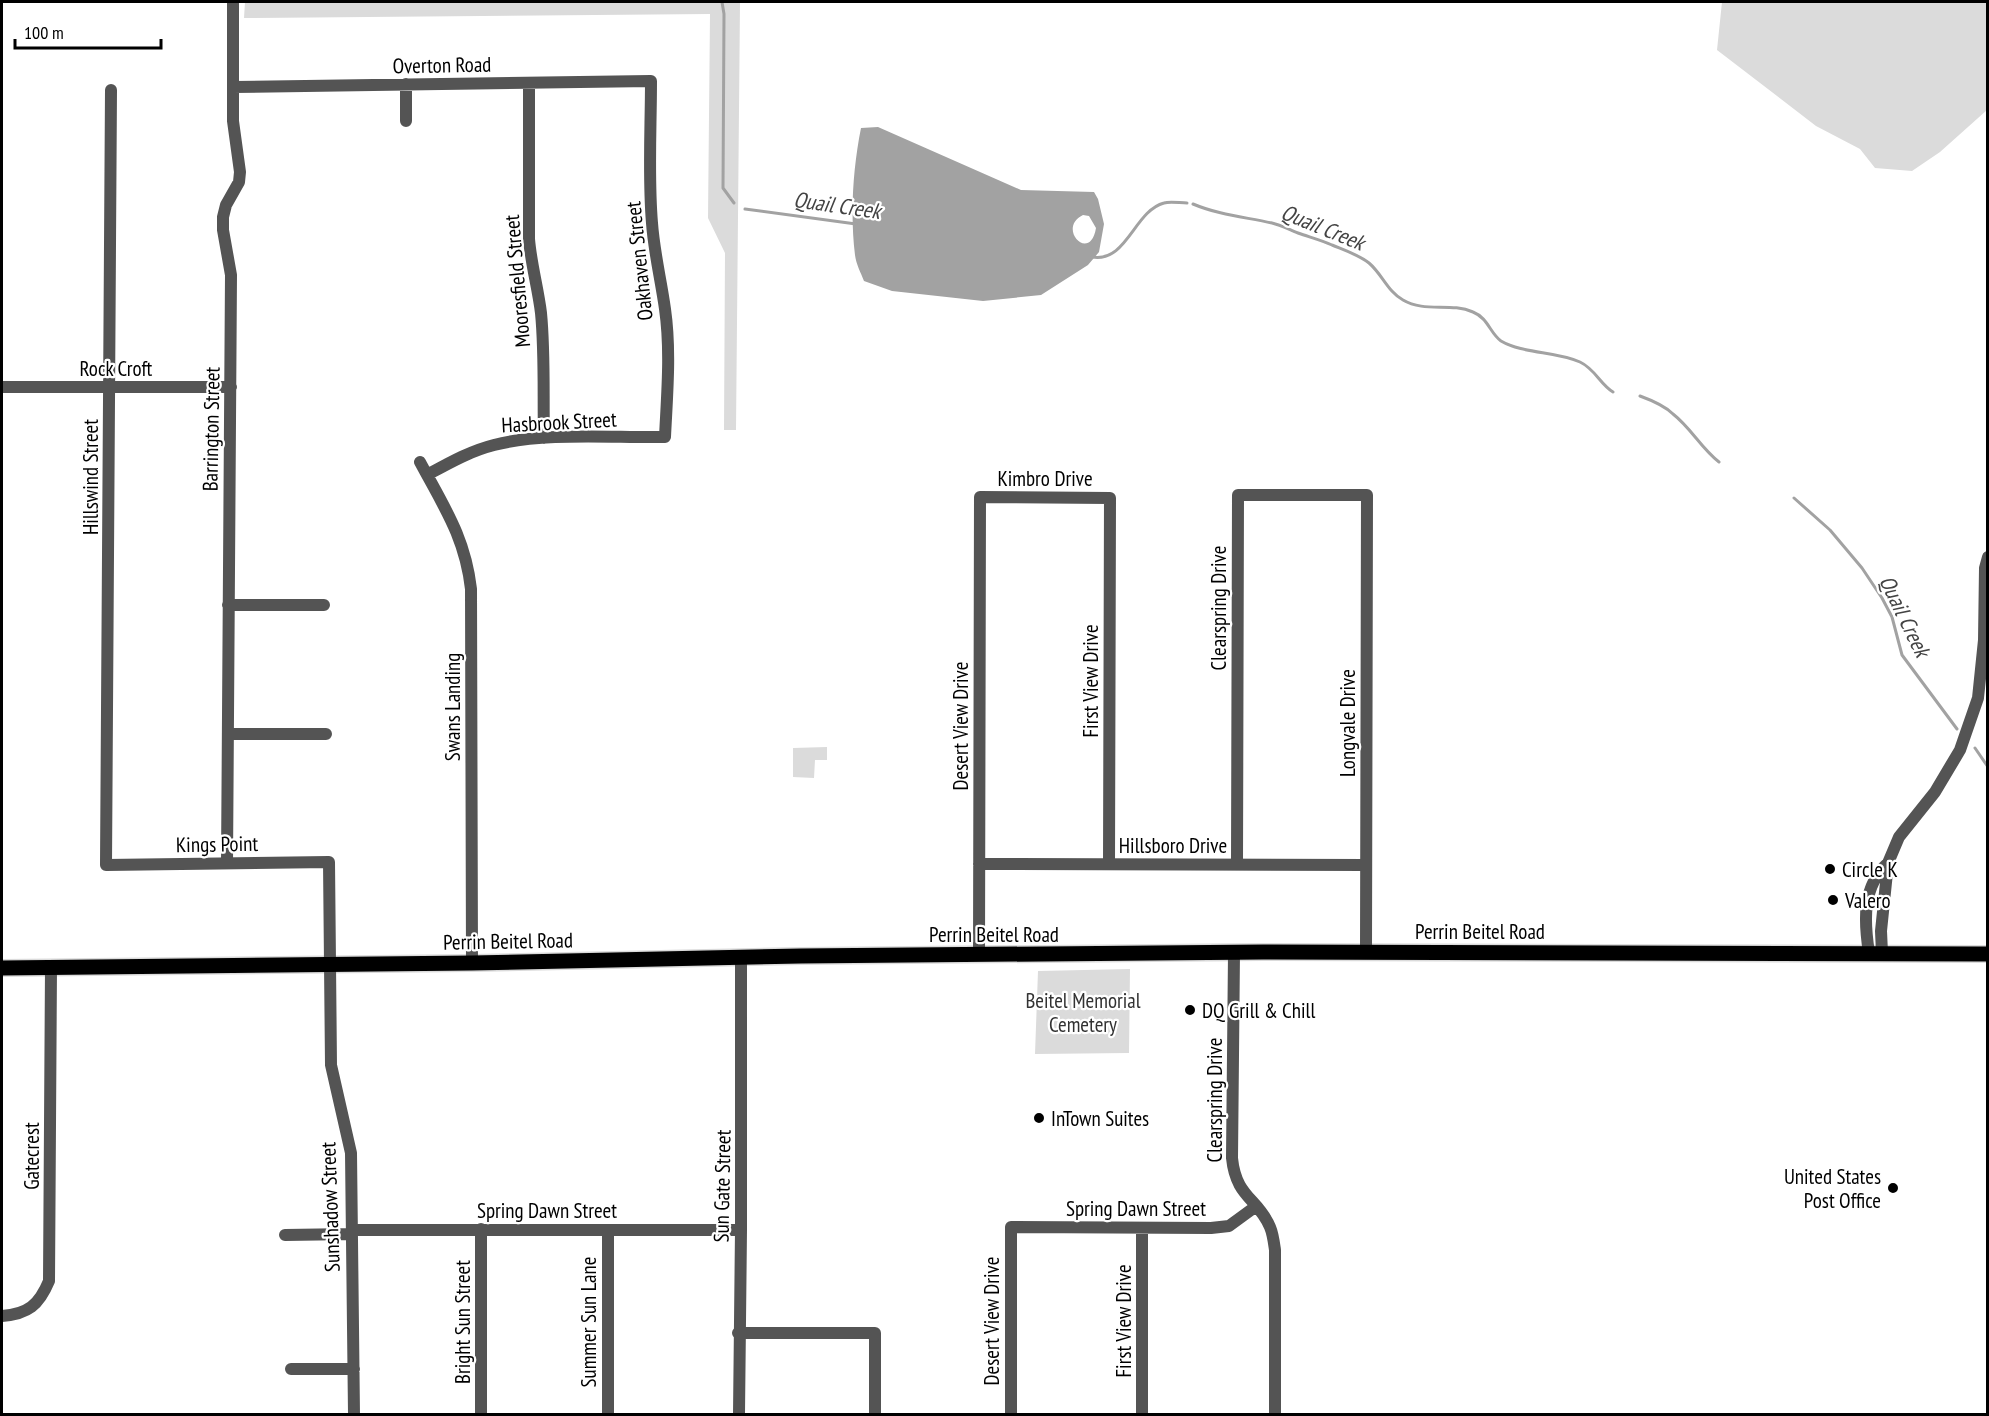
<svg xmlns="http://www.w3.org/2000/svg" width="1989" height="1416" viewBox="0 0 1989 1416" font-family="'PT Sans Narrow',sans-serif">
  <style>
    .green { fill: #dbdbdb }
    .water { fill: #a2a2a2; fill-rule: evenodd }
    .lines { fill: none; stroke-linecap: round; stroke-linejoin: round }
    .stream { stroke: #a2a2a2; stroke-width: 3 }
    .major-casing { stroke: #dbdbdb; stroke-width: 18 }
    .minor { stroke: #545454; stroke-width: 12 }
    .major { stroke: #000; stroke-width: 15 }
    .poi-dot { fill: #000; stroke: #fff; stroke-width: 2 }
    .labels { text-anchor: middle; dominant-baseline: central; stroke-width: 4.5; stroke-linejoin: round; paint-order: stroke }
    .street-label { font-size: 21px; fill: #000; stroke: #fff }
    .poi-label { font-size: 21px; fill: #000; stroke: #fff; text-anchor: start }
    .park-label { font-size: 21px; fill: #323232; stroke: #fff }
    .water-label { font-size: 22px; font-style: italic; fill: #434343; stroke: #fff }
  </style>
  <rect width="100%" height="100%" fill="#fff"/>
  <path class="green" d="M245,2H740L736,430H724L725,253L708,218L710,14L244,18Z
    M1722,2H1987V110L1940,152L1912,171L1875,168L1860,149L1816,126L1717,50Z
    M827,747V760H815L814,778L793,777V748Z
    M1130,969L1129,1053L1035,1054L1038,971Z"/>
  <path class="water" d="M878,127L1021,190L1094,192L1098,199L1104,224L1099,252L1088,265L1041,295L983,301L892,291L864,281C861,273 856,264 855,255C850,214 853,168 861,128ZM1083,215L1089,216L1096,228C1090,264 1056,228 1083,215Z"/>
  <g class="lines">
    <path class="stream" d="M722,2L724,14L723,188L734,203
      M1193,204C1219,215 1245,217 1272,223C1281,225 1290,230 1298,233C1309,237 1321,240 1332,245C1344,250 1359,255 1369,263C1382,274 1388,292 1403,300C1425,313 1450,302 1473,312C1488,318 1490,333 1501,341C1523,354 1556,351 1580,362C1595,369 1600,384 1613,392
      M745,209L856,224
      M1092,257C1127,263 1134,211 1164,203C1170,201 1180,203 1187,203
      M1640,396C1651,400 1664,405 1673,414C1691,428 1701,448 1719,462
      M1794,498L1830,530L1862,568L1882,598L1892,617L1902,655L1957,729
      M1975,748L1988,767"/>
    <g class="major-casing">
      <path id="major" d="M2,968L472,963L801,956L1263,952L1988,954"/>
    </g>
    <path class="minor" d="M529,83V239C531,264 538,288 541,313C545,354 543,397 544,438
      M406,84V121
      M233,87L651,81C651,128 648,176 652,223C654,252 661,280 665,309C671,351 667,395 665,437C613,438 544,432 494,445C470,451 449,463 427,475
      M111,90L106,865L329,862L331,1065L351,1153L354,1414
      M2,387H231
      M420,462C444,507 465,537 471,589L472,963
      M228,605H324
      M228,734H326
      M227,863L231,275L223,230V217L226,205L239,182L240,172L233,121V2
      M979,864L1366,865
      M1237,864L1238,495H1367L1366,952
      M1234,953L1232,1158C1236,1198 1258,1198 1270,1227C1273,1234 1274,1243 1275,1250V1414
      M1869,953C1864,921 1862,886 1888,863
      M1882,953L1881,931L1888,863L1899,837L1935,792L1960,750L1978,698L1984,640L1985,568L1988,557
      M979,955L980,497L1110,498L1109,864
      M1142,1228V1414
      M481,1229V1414
      M352,1230H741
      M608,1230V1414
      M285,1235L352,1234
      M2,1316C28,1314 39,1305 49,1281L51,968
      M738,1333H875V1414
      M291,1369H354
      M739,1414L741,1230V957
      M1011,1414V1227L1211,1228L1229,1226L1255,1207"/>
    <use href="#major" class="major"/>
  </g>
  <g class="poi-dot">
    <circle cx="1830" cy="869" r="6"/>
    <circle cx="1833" cy="900" r="6"/>
    <circle cx="1190" cy="1010" r="6"/>
    <circle cx="1039" cy="1118" r="6"/>
    <circle cx="1893" cy="1188" r="6"/>
  </g>
  <g class="labels">
    <g class="street-label">
      <text transform="translate(442 65) rotate(-1)">Overton Road</text>
      <text transform="translate(639 261) rotate(-96)">Oakhaven Street</text>
      <text transform="translate(517 281) rotate(-95)">Mooresfield Street</text>
      <text x="116" y="368">Rock Croft</text>
      <text transform="translate(559 422) rotate(-3)">Hasbrook Street</text>
      <text transform="translate(211 429) rotate(-89)">Barrington Street</text>
      <text transform="translate(90 477) rotate(-90)">Hillswind Street</text>
      <text x="1045" y="478">Kimbro Drive</text>
      <text transform="translate(1218 608) rotate(-90)">Clearspring Drive</text>
      <text transform="translate(1090 681) rotate(-90)">First View Drive</text>
      <text transform="translate(452 707) rotate(-90)">Swans Landing</text>
      <text transform="translate(1347 723) rotate(-90)">Longvale Drive</text>
      <text transform="translate(960 726) rotate(-90)">Desert View Drive</text>
      <text transform="translate(217 844) rotate(-1)">Kings Point</text>
      <text x="1173" y="845">Hillsboro Drive</text>
      <text x="1480" y="931">Perrin Beitel Road</text>
      <text x="994" y="934">Perrin Beitel Road</text>
      <text transform="translate(508 941) rotate(-1)">Perrin Beitel Road</text>
      <text transform="translate(1214 1100) rotate(-90)">Clearspring Drive</text>
      <text transform="translate(31 1156) rotate(-90)">Gatecrest</text>
      <text transform="translate(722 1186) rotate(-89)">Sun Gate Street</text>
      <text transform="translate(330 1207) rotate(-92)">Sunshadow Street</text>
      <text x="1136" y="1208">Spring Dawn Street</text>
      <text x="547" y="1210">Spring Dawn Street</text>
      <text transform="translate(991 1321) rotate(-90)">Desert View Drive</text>
      <text transform="translate(1123 1321) rotate(-90)">First View Drive</text>
      <text transform="translate(462 1322) rotate(-90)">Bright Sun Street</text>
      <text transform="translate(588 1322) rotate(-90)">Summer Sun Lane</text>
    </g>
    <g class="poi-label">
      <text x="1842" y="869">Circle K</text>
      <text x="1845" y="900">Valero</text>
      <text x="1202" y="1010">DQ Grill &amp; Chill</text>
      <text x="1051" y="1118">InTown Suites</text>
      <text x="1881" y="1176" text-anchor="end">United States<tspan x="1881" dy="24">Post Office</tspan></text>
    </g>
    <g class="park-label">
      <text x="1083" y="1000">Beitel Memorial<tspan x="1083" dy="24">Cemetery</tspan></text>
    </g>
    <g class="water-label">
      <text transform="translate(837 205) rotate(8)">Quail Creek</text>
      <text transform="translate(1323 227) rotate(22)">Quail Creek</text>
      <text transform="translate(1905 616) rotate(64)">Quail Creek</text>
    </g>
  </g>
  <rect width="1989" height="1416" fill="none" stroke="#000000" stroke-width="6"/>
  <path d="M15 39v9h146v-9" fill="none" stroke="#000000" stroke-width="3"/>
  <text x="24" y="39" font-size="18" fill="#000000" stroke="#ffffff" stroke-width="4.5" paint-order="stroke">100 m</text>
</svg>
